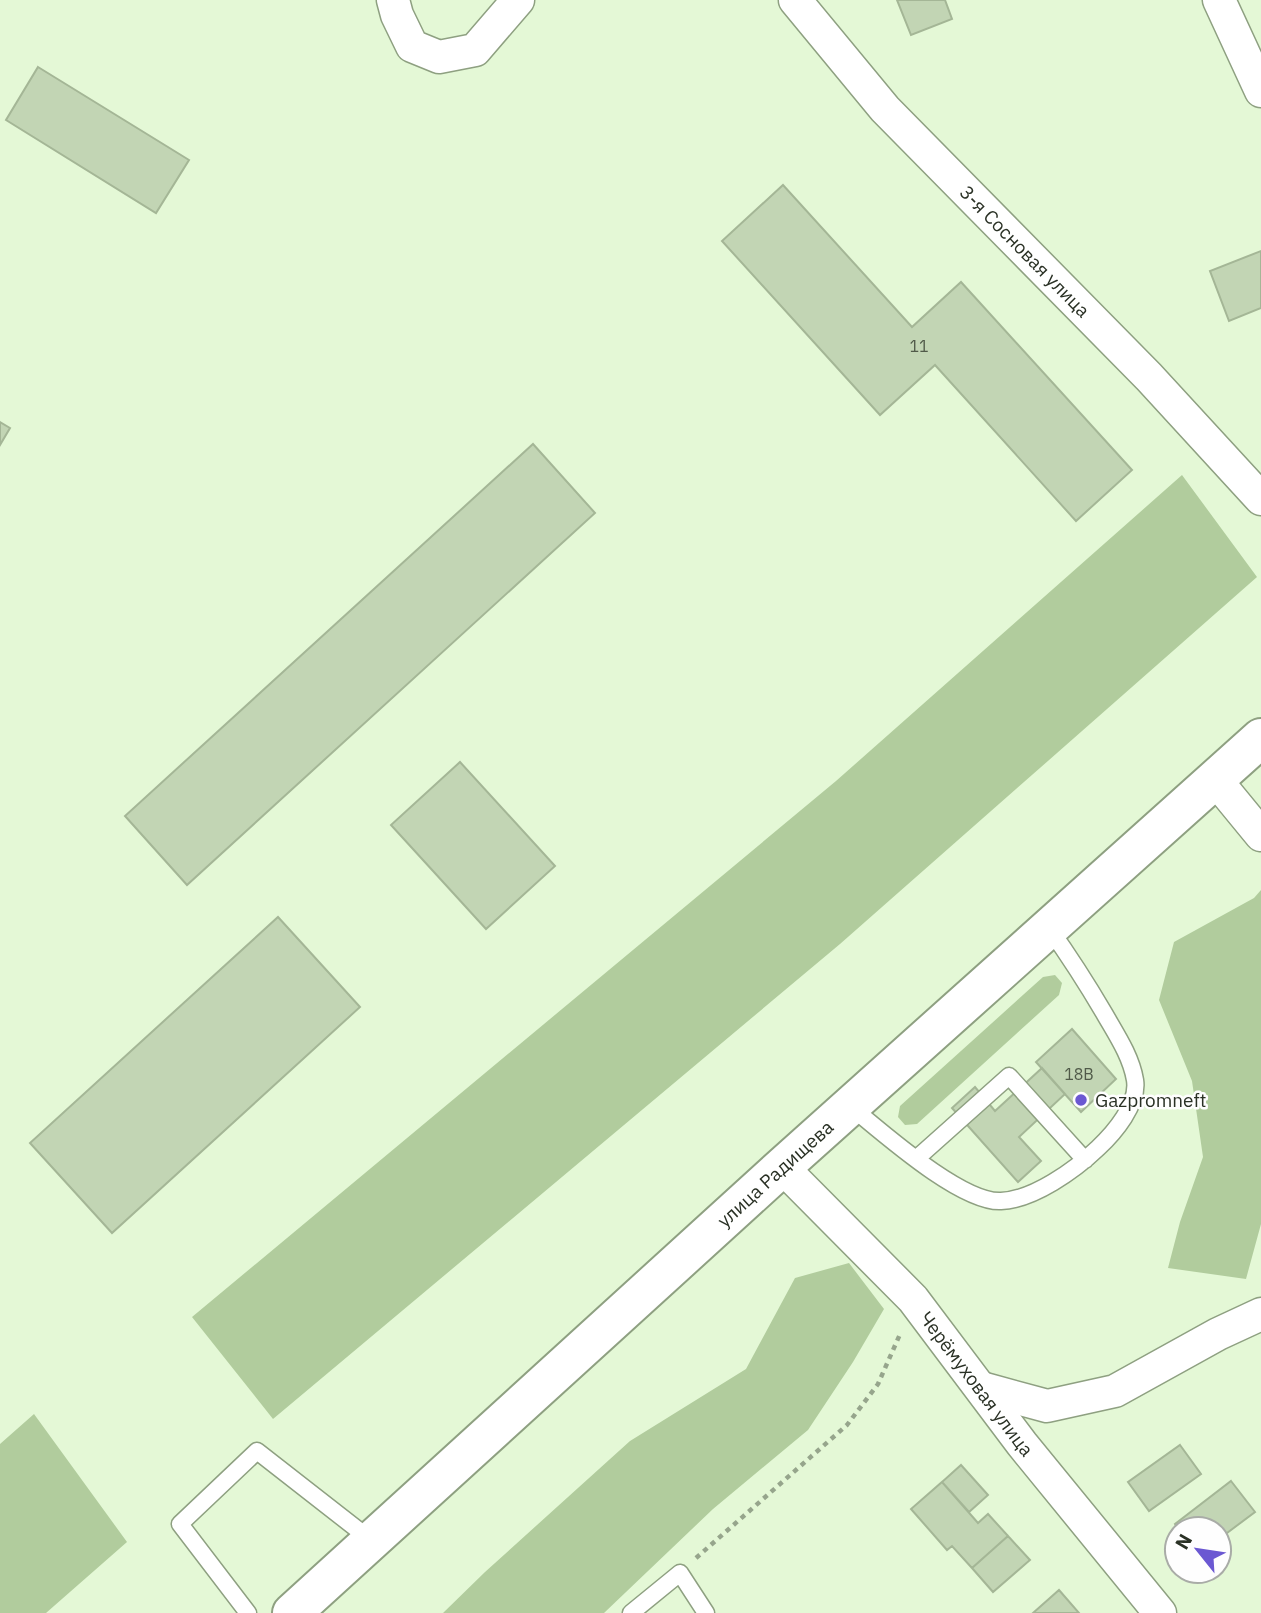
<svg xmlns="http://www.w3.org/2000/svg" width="1261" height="1613" viewBox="0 0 1261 1613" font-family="'IBM Plex Sans',sans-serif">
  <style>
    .green { fill: #b1cc9d }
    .building { fill: #c2d5b4; stroke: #a4b696; stroke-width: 2 }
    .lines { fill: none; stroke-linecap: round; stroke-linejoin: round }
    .service-casing { stroke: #8ea081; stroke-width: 19 }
    .minor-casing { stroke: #8ea081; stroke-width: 35 }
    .secondary-casing { stroke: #8ea081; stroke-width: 42 }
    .path { stroke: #96a58c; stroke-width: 4.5; stroke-dasharray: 5 5; stroke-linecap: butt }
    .service { stroke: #fff; stroke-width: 16 }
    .minor { stroke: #fff; stroke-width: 32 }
    .secondary { stroke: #fff; stroke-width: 38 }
    .poi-dot { fill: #6b58d2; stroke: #fefefe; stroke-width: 2.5 }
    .labels { text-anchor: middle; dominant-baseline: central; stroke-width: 5; stroke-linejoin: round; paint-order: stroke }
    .number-label { font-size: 16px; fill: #505a49 }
    .street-label { font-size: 19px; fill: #2a3125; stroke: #fefefe }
    .poi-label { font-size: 19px; fill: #2a3125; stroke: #fefefe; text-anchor: start }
  </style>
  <rect width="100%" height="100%" fill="#e4f8d6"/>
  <path class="green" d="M1182,475L1257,577L840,944L273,1419L192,1317L836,781Z
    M1261,890V1224L1246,1279L1168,1268L1180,1222L1203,1157L1192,1081L1159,1000L1174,942L1254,898Z
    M1055,975L1062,983L1059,995L917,1124L905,1125L898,1117L900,1106L1043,977Z
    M849,1263L884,1309L853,1362L808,1430L713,1509L604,1613H443L485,1572L630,1441L746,1369L795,1278Z
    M34,1414L127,1542L46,1613H0V1444Z"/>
  <path class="building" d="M897,0H945L952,19L911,35Z
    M38,67L189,160L156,213L6,120Z
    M783,185L912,327L961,282L1132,470L1076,521L935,365L880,415L722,241Z
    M1261,251V308L1229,321L1210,271Z
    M0,422L10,428L0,445Z
    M533,444L595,513L187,885L125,816Z
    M460,762L555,866L486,929L391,825Z
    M278,917L360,1007L112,1233L30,1143Z
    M1072,1029L1116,1079L1081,1112L1036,1062Z
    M1042,1068L1065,1094L1019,1137L1041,1161L1018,1182L952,1108L975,1087L995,1111Z
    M1180,1445L1201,1474L1149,1511L1128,1482Z
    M961,1465L988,1495L969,1512L942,1482Z
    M1231,1481L1255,1512L1219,1539V1529H1178L1175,1524Z
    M942,1482L978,1523L988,1514L1008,1536L972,1568L952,1546L947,1550L911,1509Z
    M1008,1536L1030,1560L993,1592L972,1568Z
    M1059,1590L1079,1613H1033Z"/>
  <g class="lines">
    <g class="service-casing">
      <path id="service" d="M850,1106C882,1132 961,1203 1001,1201C1033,1200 1075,1170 1098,1148C1114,1133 1139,1104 1135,1080C1131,1056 1116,1034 1104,1013C1087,984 1069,956 1049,928
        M916,1159L1009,1076L1085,1160
        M248,1613L180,1524L257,1451L371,1540
        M631,1613L680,1573L706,1613"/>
    </g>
    <g class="minor-casing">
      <g id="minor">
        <path d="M393,0L397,15L412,46L439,57L475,50L518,0"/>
        <path id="s1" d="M795,0L885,109L1149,377L1261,499"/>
        <path d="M1219,0L1261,91"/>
        <path d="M1215,779L1261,835"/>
        <path id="s2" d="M782,1167L913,1299L1022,1444L1160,1613"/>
        <path d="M981,1388L1047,1406L1115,1391L1218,1334L1261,1314"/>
      </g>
    </g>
    <g class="secondary-casing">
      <g id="secondary">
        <path id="s3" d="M292,1613L782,1167L1261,738"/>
      </g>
    </g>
    <path class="path" d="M696,1558L847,1425L878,1384L901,1332"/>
    <use href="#service" class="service"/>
    <use href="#minor" class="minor"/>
    <use href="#secondary" class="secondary"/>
  </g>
  <circle class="poi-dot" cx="1081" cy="1100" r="7"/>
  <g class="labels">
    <g class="number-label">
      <text x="919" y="346">11</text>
      <text x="1079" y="1074">18В</text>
    </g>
    <g class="street-label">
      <text stroke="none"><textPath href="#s1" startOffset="341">3-я Сосновая улица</textPath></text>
      <text stroke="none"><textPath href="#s3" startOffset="653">улица Радищева</textPath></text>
      <text stroke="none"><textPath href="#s2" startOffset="292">Черёмуховая улица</textPath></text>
    </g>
    <g class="poi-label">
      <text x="1095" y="1100">Gazpromneft</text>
    </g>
  </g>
  <g transform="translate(1198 1550) rotate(300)"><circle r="33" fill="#fefefe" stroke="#a9aca7" stroke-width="2"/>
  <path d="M0-5L12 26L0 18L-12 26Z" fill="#6b58d2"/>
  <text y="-10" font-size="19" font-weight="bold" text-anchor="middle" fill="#2a3125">N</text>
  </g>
</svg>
